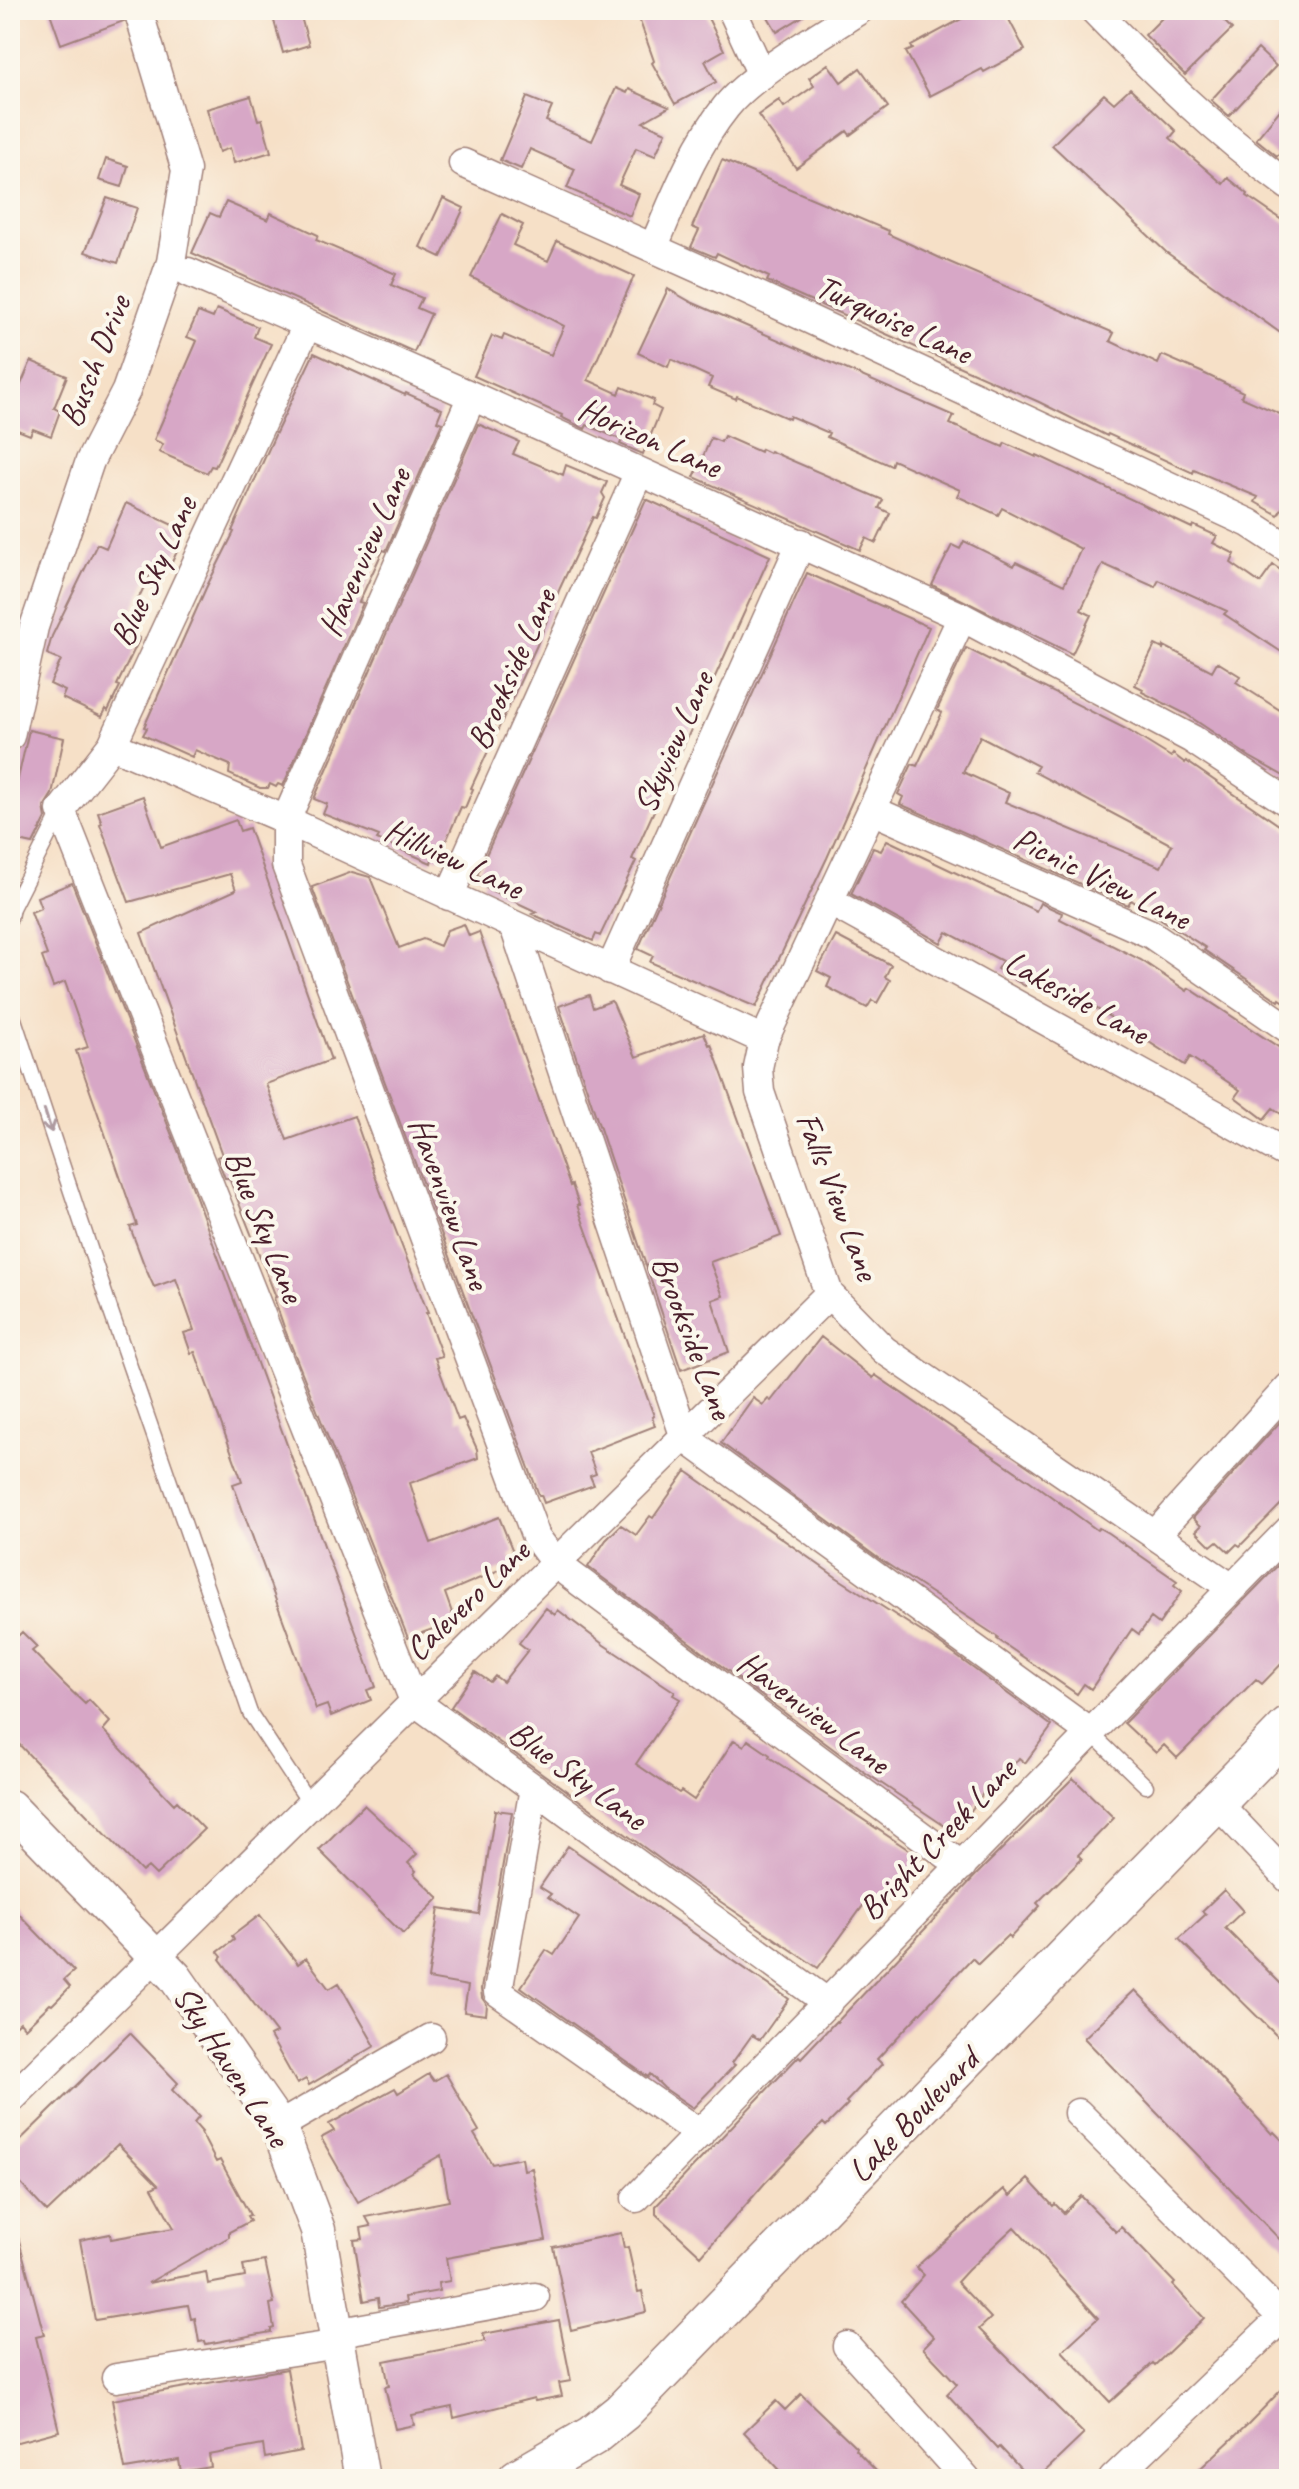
<svg xmlns="http://www.w3.org/2000/svg" width="1299" height="2489" viewBox="0 0 1299 2489" font-family="Caveat,sans-serif">
  <style>
    .building { fill: #d7a7c6; fill-rule: evenodd }
    .lines { fill: none; stroke-linecap: round; stroke-linejoin: round }
    .service-casing { stroke: #a08079; stroke-width: 17 }
    .minor-casing { stroke: #a08079; stroke-width: 31 }
    .tertiary-casing { stroke: #a08079; stroke-width: 37 }
    .secondary-casing { stroke: #a08079; stroke-width: 43 }
    .service { stroke: #fff; stroke-width: 14 }
    .minor { stroke: #fff; stroke-width: 28 }
    .tertiary { stroke: #fff; stroke-width: 34 }
    .secondary { stroke: #fff; stroke-width: 40 }
    .oneway { stroke: #ae9aa0 }
    .labels { text-anchor: middle; dominant-baseline: central; stroke-width: 8; stroke-linejoin: round; paint-order: stroke }
    .street-label { font-size: 34px; fill: #4a1f2b; stroke: #fbf7ec }
  </style>
  <rect width="100%" height="100%" fill="#fbf7ec"/>
  <filter id="ink" filterUnits="userSpaceOnUse"><feTurbulence type="fractalNoise" baseFrequency=".0125" numOctaves="2"/><feDisplacementMap in="SourceGraphic" scale="16" xChannelSelector="R" yChannelSelector="G"/><feConvolveMatrix kernelMatrix="1 2 1 2 8 2 1 2 1" color-interpolation-filters="sRGB"/></filter>
  <filter id="wash" filterUnits="userSpaceOnUse"><feTurbulence type="fractalNoise" baseFrequency=".006" numOctaves="4" result="noise"/><feDisplacementMap in="SourceGraphic" scale="32" xChannelSelector="R" yChannelSelector="G"/><feGaussianBlur stdDeviation="1.8" result="paint"/><feColorMatrix in="noise" values="0 0 0 0 0 0 0 0 0 0 0 0 0 0 0 0 0 1.4 0 .05"/><feComposite in="paint" operator="in"/></filter>
  <g filter="url(#wash)">
    <rect width="100%" height="100%" fill="#f6e0c7"/>
    <g id="blocks">
      <path class="building" d="M49,10H121L124,21L61,44Z
        M271,10H299L309,45L283,53Z
        M636,10H704L724,50L705,61L716,82L675,104L652,63L654,61Z
        M764,10H813L777,32Z
        M978,10H1004L1025,50L984,72L982,69L930,96L906,52L913,49L911,46Z
        M1170,10H1213L1232,29L1185,75L1145,35Z
        M1258,49L1276,66L1229,116L1211,100Z
        M828,64L841,82L860,68L888,107L850,135L847,131L796,168L758,115L779,100L784,107L814,86L809,78Z
        M616,88L627,93L629,89L669,107L643,122L666,132L655,156L636,148L619,185L639,194L630,216L567,188L575,169L530,149L521,169L500,160L527,97L552,107L546,121L592,141Z
        M1130,88L1176,131L1170,138L1223,184L1228,178L1248,194L1247,196L1289,225V339L1166,252L1052,145L1104,94L1114,103Z
        M251,96L258,120L262,119L271,152L234,163L230,148L219,152L207,109Z
        M1289,99V157L1281,151L1277,156L1256,139Z
        M106,159L128,166L122,187L99,180Z
        M722,160L889,231L888,234L940,258L1114,333L1110,341L1158,364L1162,355L1201,372L1243,392L1241,397L1289,418V496L1278,515L1255,502L1258,497L1194,470L1193,473L1108,434L1107,436L1039,402L767,281L769,277L717,253L715,257L691,247L699,230L692,227Z
        M107,198L137,208L118,263L85,252Z
        M443,198L464,208L441,257L420,247Z
        M226,202L268,220L271,213L318,235L316,240L396,274L391,285L422,298L417,308L431,314L414,352L192,253L210,213L219,217Z
        M502,214L523,225L513,245L548,261L557,241L634,276L588,380L619,394L622,387L654,400L652,405L661,410L643,454L620,444L622,440L587,425L585,429L561,417L562,415L474,376L492,336L502,340L504,335L551,355L564,326L471,277Z
        M668,289L691,302L954,416L950,424L1003,447L1005,443L1036,457L1037,455L1192,528L1193,525L1217,536L1213,543L1235,554L1231,563L1260,583L1273,565L1289,576V657L1224,614L1227,611L1159,580L1155,587L1103,564L1081,610L1091,615L1072,654L932,585L952,545L960,549L964,541L1014,566L1016,562L1064,585L1081,549L1002,508L998,515L957,496L960,490L893,460L891,466L827,437L829,433L790,416L789,419L737,396L736,399L708,387L712,378L671,359L668,367L638,353Z
        M217,309L258,327L254,337L271,344L215,467L211,466L207,473L159,452L163,444L154,440L197,341L187,337L198,312L213,318Z
        M314,353L405,395L406,393L442,409L437,421L442,423L386,551L383,550L359,602L363,603L283,786L278,784L276,787L270,784L268,788H260L229,774L230,765L195,750L192,757L143,735L147,728L144,727L206,588L234,532L232,531L275,435Z
        M31,361L67,376L54,408L60,411L51,436L33,429L30,435L10,427V410Z
        M478,424L519,442L513,454L563,475L566,465L607,482L602,493L605,498L596,518L593,517L560,588L537,645L471,788L473,789L465,808L461,807L438,859L433,856L431,863L377,839L379,836L323,814L327,804L314,799Z
        M724,436L760,452L761,449L769,453L770,451L883,500L879,508L890,513L876,543L866,538L860,550L694,477L711,438L721,442Z
        M646,499L770,556L632,859L636,861L600,936L596,934L593,941L532,914L537,912L482,886L486,879L477,875Z
        M126,503L181,529L177,538L181,543L172,562L166,563L163,570L154,566L129,618L137,622L131,634L140,638L117,685L120,686L108,711L106,709L102,717L62,698L65,691L50,684L61,660L47,654L52,636L97,544L106,548Z
        M807,573L929,627L827,858L756,1007L650,962L653,956L638,949Z
        M1155,645L1163,649L1164,646L1212,671L1217,662L1240,676L1236,682L1289,716V779L1250,757L1186,714L1142,692L1143,689L1135,685Z
        M966,648L1126,729L1171,757L1173,754L1185,763L1186,761L1289,832V1005L1280,999L1279,1001L1204,950L1206,948L1131,900L1128,905L900,804L903,797L898,794L912,764L917,766L942,713L937,710ZM980,736L1038,766L1034,772L1172,845L1161,867L1005,802L1009,793L963,772Z
        M29,730L64,738L52,794L44,807L46,818L33,844L10,839V814Z
        M143,796L161,847L236,820L240,831L249,828L331,1060L266,1084L287,1140L354,1116L380,1190L428,1313H426L442,1356L435,1358L458,1420L463,1418L477,1449L478,1458L410,1483L418,1508L431,1543L499,1517L514,1554L510,1555L513,1564L445,1593L455,1621L408,1638L285,1330L274,1298L276,1297L229,1178H225L217,1157L222,1155L141,933L236,890L230,874L129,902L100,824L102,823L98,812Z
        M887,840L1036,911L1040,903L1062,913L1060,919L1141,960L1187,991L1189,988L1289,1054V1120L1273,1108L1264,1119L1235,1097L1240,1090L1190,1057L1185,1065L1094,1007L1093,1009L1079,1002L1074,1004L1062,998L1061,993L1031,980L1025,986L997,969L1002,961L947,932L941,943L851,894L873,848L881,851Z
        M352,872L370,877L399,948L423,939L440,946L447,930L464,924L469,936L479,932L570,1186L572,1185L579,1205H577L654,1416L652,1417L655,1426L588,1452L596,1474L590,1476L594,1485L544,1503L541,1495H539L312,887Z
        M72,883L192,1186L376,1687L367,1690L371,1700L331,1716L327,1705L316,1709L233,1484L242,1481L195,1352L191,1353L184,1333L194,1330L176,1279L154,1287L145,1267L130,1227L137,1225L76,1051L88,1047L65,982L53,987L42,957L47,955L31,912L41,908L37,897Z
        M836,936L891,965L885,977L890,980L877,1003L872,1000L867,1008L827,987L831,978L817,971Z
        M589,995L593,1008L611,1001L613,1003L636,1057L704,1033L709,1045L711,1044L781,1236L710,1262L723,1296L712,1300L729,1352L681,1370L559,1006Z
        M821,1337L873,1378L875,1375L1030,1481L1097,1530L1099,1528L1108,1533L1177,1581L1174,1585L1182,1591L1159,1624L1151,1618L1139,1634L1132,1629L1091,1689L1084,1684L1077,1694L997,1639L998,1637L878,1558L721,1443L753,1398L763,1405L768,1399L771,1401Z
        M1289,1412V1496L1240,1546L1237,1544L1229,1552L1217,1541L1211,1546L1196,1531L1201,1526L1193,1518Z
        M686,1471L836,1577L936,1641L1052,1726L1025,1763L1019,1758L1006,1775L999,1771L955,1833L863,1771L588,1567L606,1540L621,1525L636,1535L650,1516L653,1518Z
        M1289,1554V1656L1262,1684L1256,1679L1177,1758L1164,1745L1156,1753L1124,1723Z
        M546,1608L555,1615L558,1610L604,1645L675,1692L673,1695L680,1699L636,1764L679,1793L681,1791L694,1800L734,1740L744,1746L748,1740L770,1755L769,1757L921,1858L893,1899L885,1894L874,1910L865,1903L818,1968L693,1883L451,1707L475,1672L490,1682L495,1676L503,1682L528,1650L519,1643Z
        M22,1632L37,1647L32,1651L64,1684L85,1704L89,1700L110,1722L103,1730L174,1804L177,1801L204,1829L156,1875L148,1867L142,1872L10,1735V1644Z
        M1073,1778L1114,1818L1078,1855L1082,1859L1037,1903L1040,1906L1010,1938L1008,1935L978,1964L972,1958L921,2012L877,2059L882,2064L846,2102L848,2104L826,2126L823,2123L765,2183L701,2256L656,2214V2206L799,2056L801,2058L836,2021L837,2022L977,1874Z
        M364,1805L417,1854L408,1863L416,1871L414,1874L439,1898L403,1934L319,1850Z
        M495,1810L512,1812L481,1989L482,1998L487,2005L486,2015L464,2012L468,1986L428,1979L439,1908L479,1914Z
        M568,1846L789,1999L760,2040L752,2035L732,2063L735,2065L693,2108L664,2088L650,2074L648,2077L521,1987L546,1950L554,1955L579,1918L548,1897L551,1894L540,1887Z
        M1224,1890L1243,1911L1225,1928L1289,1992V2048L1179,1939L1206,1914L1202,1911Z
        M10,1905L74,1971L64,1980L70,1987L52,2005L50,2004L25,2028L20,2022L10,2031Z
        M260,1915L298,1964L306,1958L329,1989L339,1983L375,2046L309,2085L306,2079L297,2084L270,2036L276,2033L220,1959L222,1957L218,1952L234,1940L232,1936Z
        M1135,1990L1206,2062L1272,2134L1274,2132L1289,2147V2249L1084,2038Z
        M130,2033L178,2083L172,2090L199,2117L194,2123L202,2132L201,2133L216,2162L220,2160L250,2215L247,2216L250,2221L229,2232V2237L148,2283L206,2272L208,2284L245,2277L243,2265L265,2261L274,2303L270,2304L274,2328L271,2329V2332L206,2344L205,2341L199,2342L195,2318L191,2319L188,2305L95,2320L80,2240L110,2234L111,2239L174,2228L152,2188L158,2185L118,2144L47,2212L17,2180L20,2178L10,2168V2150Z
        M429,2074L434,2081L446,2074L479,2131L474,2134L492,2164L522,2158L524,2170L532,2168L546,2240L446,2258L450,2281L438,2283L439,2291L405,2297L406,2303L379,2307L378,2298L364,2301L354,2240L363,2239L361,2228L371,2226L366,2217L449,2201L441,2155L358,2202L321,2138L334,2131L329,2124L395,2088L398,2093Z
        M1028,2179L1053,2206L1055,2204L1064,2213L1081,2196L1116,2232L1121,2227L1175,2283L1173,2285L1204,2318L1155,2365L1153,2363L1110,2402L1062,2351L1098,2318L1014,2227L968,2270L957,2282L991,2318L979,2329L1084,2434L1037,2479H1030L1000,2447L998,2449L947,2394L957,2384L923,2348L934,2337L901,2301L924,2275L916,2267L1004,2189L1010,2196Z
        M17,2233L44,2335L36,2337L59,2431L10,2444V2234Z
        M621,2233L624,2248L628,2247L638,2292L642,2291L646,2312L571,2330L553,2247Z
        M559,2320L571,2381L559,2383L562,2396L535,2401L534,2398L454,2418L452,2407L412,2415L414,2425L395,2429L385,2387L389,2386L384,2361L485,2341L483,2334Z
        M287,2369L301,2451L265,2458L263,2445L209,2455L211,2467L181,2472L179,2460L125,2469L112,2400Z
        M1289,2382V2479H1189L1248,2424Z
        M801,2394L856,2447L855,2449L884,2479H768L779,2469L744,2432L776,2401L785,2410Z"/>
    </g>
  </g>
  <g filter="url(#ink)">
    <use href="#blocks" fill-opacity="0" stroke="#a08079" stroke-width="2"/>
    <g class="lines">
      <g class="service-casing">
        <path id="service" d="M10,918L12,908L61,811
          M10,1007L111,1312L250,1713L310,1804
          M1091,1733L1146,1786"/>
      </g>
      <g class="minor-casing">
        <path id="minor" d="M732,10L762,75
          M1094,10C1156,74 1216,133 1289,186
          M463,163L731,283L1249,523L1289,549
          M653,248C674,200 693,148 726,107C753,73 822,35 859,10
          M188,272L472,396L962,617L1192,739L1289,803
          M307,325L112,745L61,810L414,1701L828,2003
          M472,396L286,820V865L536,1537L556,1564L962,1866
          M962,617L764,1040L758,1068L760,1092L829,1294L884,1350L1232,1588
          M10,736L34,627L90,461L126,391L171,262L186,170L138,10
          M112,745L286,820L764,1040
          M872,810L1151,934L1289,1029
          M449,896L639,472
          M829,901L1289,1155
          M514,926L685,1438L1091,1733
          M610,970L801,543
          M1155,1535L1289,1387
          M534,1788L498,1992L700,2134
          M1216,1802L1289,1879
          M10,2100L829,1294
          M1078,2113L1282,2317
          M279,2126L431,2038
          M636,2198L1289,1530
          M335,2333L535,2297
          M847,2346L966,2479
          M116,2378L339,2344
          M1113,2479L1289,2311"/>
      </g>
      <g class="tertiary-casing">
        <path id="tertiary" d="M10,1807L175,1977L279,2126L318,2230L362,2479"/>
      </g>
      <g class="secondary-casing">
        <path id="secondary" d="M518,2479L592,2436L622,2412L1289,1727"/>
      </g>
      <use href="#service" class="service"/>
      <use href="#minor" class="minor"/>
      <use href="#tertiary" class="tertiary"/>
      <use href="#secondary" class="secondary"/>
    </g>
    <defs><path id="oneway-shaft" d="M-6 0H5M1.5-3L5.5 0L1.5 3" fill="none" stroke-width="1.6" stroke-linecap="round" stroke-linejoin="round" transform="scale(2)"/></defs>
    <use class="oneway" href="#oneway-shaft" transform="translate(48 1121) rotate(72)"/>
  </g>
  <g class="labels">
    <g class="street-label">
      <text transform="translate(894 319) rotate(25)">Turquoise Lane</text>
      <text transform="translate(94 361) rotate(-68)">Busch Drive</text>
      <text transform="translate(650 437) rotate(24)">Horizon Lane</text>
      <text transform="translate(364 552) rotate(-66)">Havenview Lane</text>
      <text transform="translate(153 571) rotate(-65)">Blue Sky Lane</text>
      <text transform="translate(511 669) rotate(-66)">Brookside Lane</text>
      <text transform="translate(673 742) rotate(-66)">Skyview Lane</text>
      <text transform="translate(454 858) rotate(25)">Hillview Lane</text>
      <text transform="translate(1102 878) rotate(26)">Picnic View Lane</text>
      <text transform="translate(1077 997) rotate(29)">Lakeside Lane</text>
      <text transform="translate(838 1196) rotate(69)">Falls View Lane</text>
      <text transform="translate(450 1203) rotate(70)">Havenview Lane</text>
      <text transform="translate(265 1226) rotate(68)">Blue Sky Lane</text>
      <text transform="translate(693 1337) rotate(69)">Brookside Lane</text>
      <text transform="translate(467 1600) rotate(-44)">Calevero Lane</text>
      <text transform="translate(814 1712) rotate(37)">Havenview Lane</text>
      <text transform="translate(578 1775) rotate(36)">Blue Sky Lane</text>
      <text transform="translate(937 1839) rotate(-46)">Bright Creek Lane</text>
      <text transform="translate(232 2066) rotate(57)">Sky Haven Lane</text>
      <text transform="translate(913 2115) rotate(-46)">Lake Boulevard</text>
    </g>
  </g>
  <rect width="1299" height="2489" fill="none" stroke="#fbf7ec" stroke-width="40"/>
</svg>
